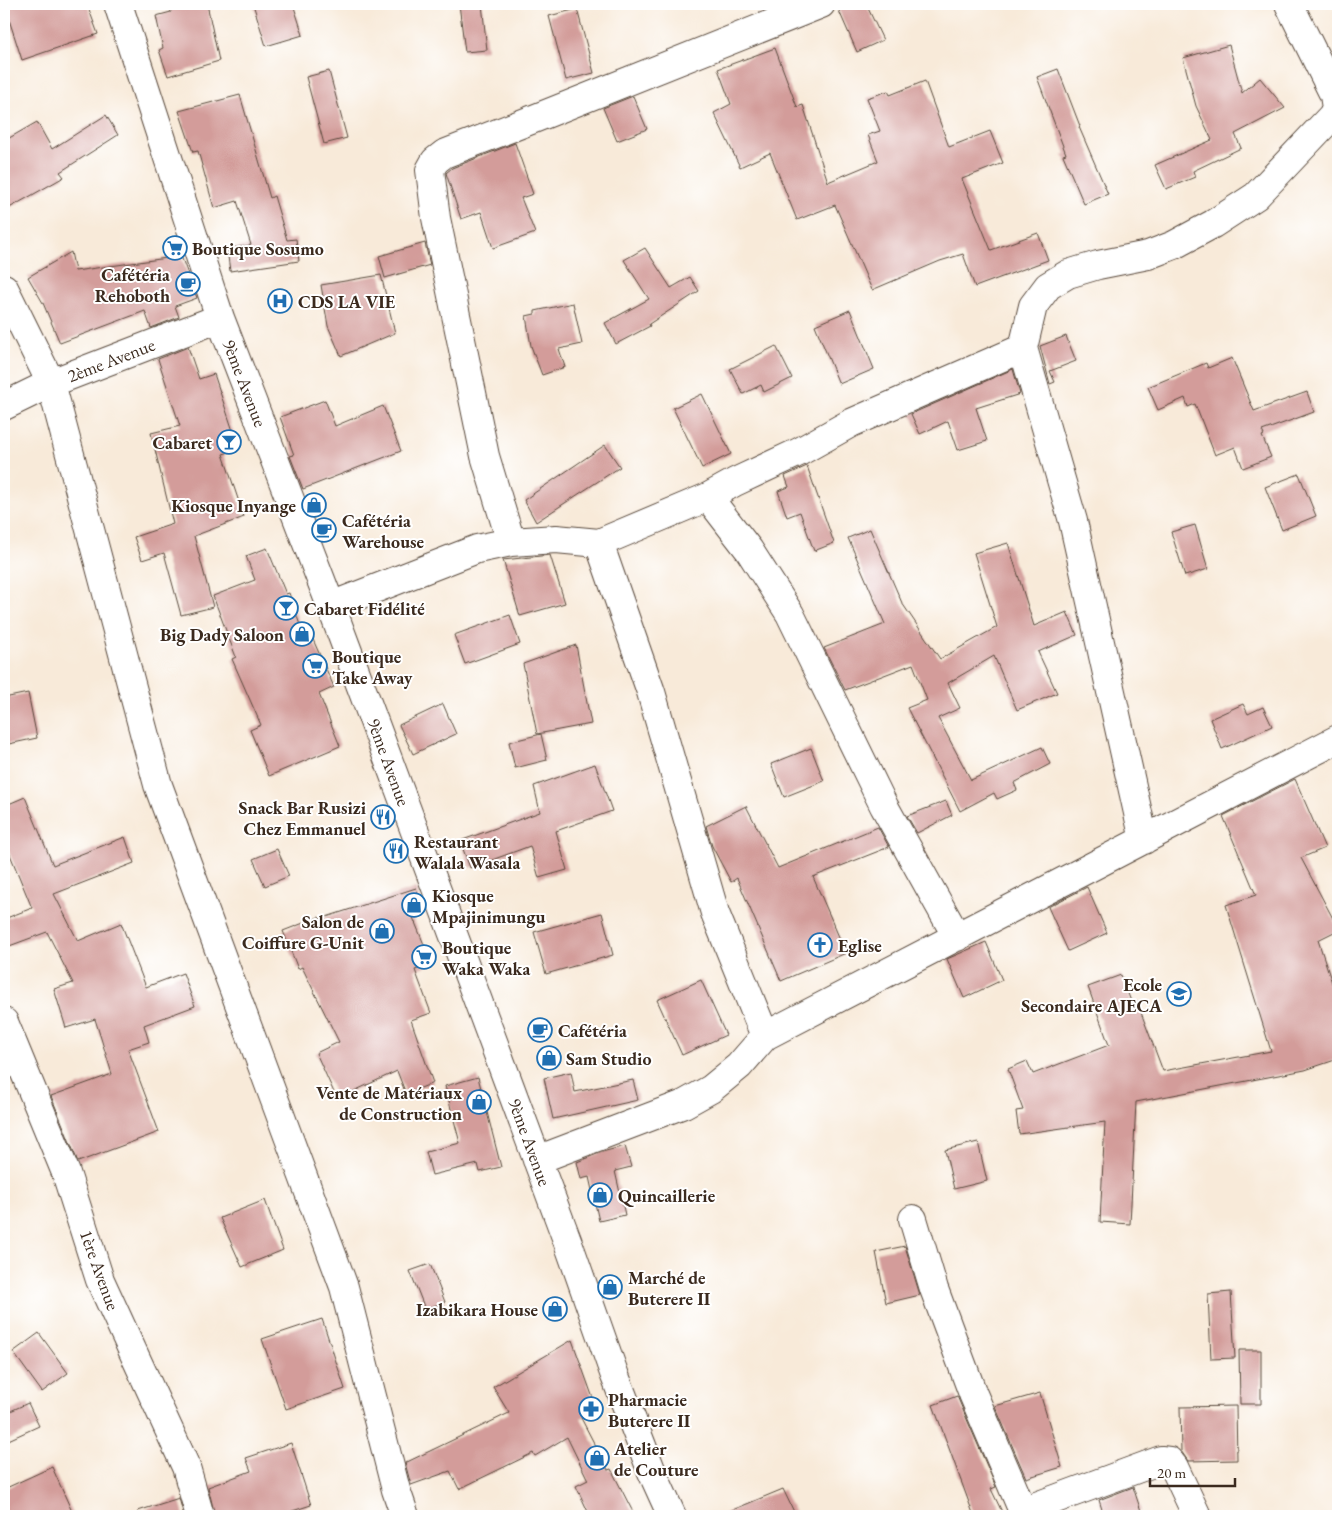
<svg xmlns="http://www.w3.org/2000/svg" width="1342" height="1520" viewBox="0 0 1342 1520" font-family="'EB Garamond',serif">
  <style>
    .building { fill: #d39c9a }
    .lines { fill: none; stroke-linecap: round; stroke-linejoin: round }
    .minor-casing { stroke: #57473a; stroke-width: 30 }
    .minor { stroke: #fff; stroke-width: 28 }
    .labels { text-anchor: middle; dominant-baseline: central; stroke-width: 4; stroke-linejoin: round; paint-order: stroke }
    .poi-label { font-size: 18px; font-weight: bold; fill: #3b2a1e; stroke: #fff; text-anchor: start }
    .street-label { font-size: 18px; fill: #3b2a1e; stroke: #fff }
  </style>
  <rect width="100%" height="100%" fill="#fff"/>
  <filter id="ink" filterUnits="userSpaceOnUse"><feTurbulence type="fractalNoise" baseFrequency=".02" numOctaves="2"/><feDisplacementMap in="SourceGraphic" scale="10" xChannelSelector="R" yChannelSelector="G"/><feConvolveMatrix kernelMatrix="1 2 1 2 8 2 1 2 1" color-interpolation-filters="sRGB"/></filter>
  <filter id="wash" filterUnits="userSpaceOnUse"><feTurbulence type="fractalNoise" baseFrequency=".0096" numOctaves="4" result="noise"/><feDisplacementMap in="SourceGraphic" scale="20" xChannelSelector="R" yChannelSelector="G"/><feGaussianBlur stdDeviation="1.12" result="paint"/><feColorMatrix in="noise" values="0 0 0 0 0 0 0 0 0 0 0 0 0 0 0 0 0 1.4 0 .05"/><feComposite in="paint" operator="in"/></filter>
  <g filter="url(#wash)">
    <rect width="100%" height="100%" fill="#f8ead9"/>
    <g id="blocks">
      <path class="building" d="M4,4H87L98,34L22,60Z
        M169,4H207L219,61L168,76L159,50L163,48L156,16L171,12Z
        M253,4H293L303,35L266,46Z
        M459,4H482L487,50L465,52Z
        M836,4H866L883,40L857,52Z
        M577,9L594,73L566,80L549,16Z
        M1229,45L1242,93L1260,78L1285,108L1235,134L1241,148L1193,171L1195,177L1166,189L1155,165L1212,140L1196,106L1183,58Z
        M775,48L797,107L803,105L828,182L878,161L868,135L880,131L867,98L888,91L890,95L925,81L949,147L990,131L1003,163L962,179L991,250L1038,233L1048,260L975,287L963,254L940,261L872,290L835,205L797,220L770,153L740,167L714,113L731,104L718,69Z
        M1058,69L1080,126L1079,127L1108,194L1084,204L1063,155L1066,154L1037,77Z
        M329,71L347,138L324,144L306,77Z
        M240,95L270,198L274,196L287,240L296,239L299,261L230,271L227,249L251,245L237,201L214,208L198,151L193,152L179,111Z
        M633,96L647,129L617,141L603,108Z
        M106,115L118,135L60,172L64,177L4,211V141L37,122L52,149Z
        M515,143L533,194L521,198L535,233L493,248L481,212L461,219L446,173L452,168Z
        M425,243L430,265L385,278L379,256Z
        M645,248L671,288L690,277L699,291L649,324L650,326L616,344L605,323L649,299L624,260Z
        M71,252L75,271L181,256L197,298L175,306L179,317L151,328L145,311L60,343L43,303L28,277Z
        M381,275L395,333L341,356L328,326L321,285Z
        M573,303L582,344L559,349L565,367L542,375L531,346L526,316L535,314V311Z
        M850,310L874,369L839,384L815,325Z
        M1066,336L1076,361L1050,371L1055,382L1050,384L1040,346Z
        M776,346L792,378L764,392L761,385L743,394L730,369Z
        M188,347L199,379L214,374L239,449L223,454L244,517L194,536L213,607L181,615L164,553L142,560L134,537L173,524L151,433L180,426L158,359Z
        M1232,358L1254,411L1307,392L1314,412L1262,431L1264,435L1262,436L1271,457L1243,468L1235,447L1215,455L1195,404L1188,407L1185,398L1158,410L1148,387L1206,363L1208,368Z
        M1013,369L1020,394L976,408L987,441L958,450L948,421L920,434L911,414Z
        M702,394L731,454L702,468L673,408Z
        M325,400L335,426L383,406L401,451L303,489L290,456L294,455L280,417Z
        M605,445L620,467L536,522L524,500Z
        M807,466L834,543L814,551L800,512L787,517L778,491L789,487L785,476Z
        M1299,474L1316,516L1282,530L1265,487Z
        M1195,525L1208,569L1185,576L1171,532Z
        M870,529L902,603L940,659L997,627L974,553L1008,543L1034,626L1067,612L1077,635L1038,652L1057,693L1017,710L994,656L948,683L960,708L938,718L971,780L1042,747L1050,764L1014,783L1017,790L997,799L994,793L960,811L907,708L927,700L913,664L845,690L824,648L885,624L848,538Z
        M267,548L286,594L289,593L301,628L307,626L334,687L319,694L340,746L269,776L250,730L261,725L232,659L236,657L213,596L255,580L246,556Z
        M550,555L565,603L520,616L503,560Z
        M510,615L520,644L465,664L454,635Z
        M576,645L591,724L537,734L523,664Z
        M28,693L37,738L4,745V698Z
        M443,704L456,734L413,754L399,725Z
        M1243,704L1248,714L1263,707L1272,726L1222,749L1210,719Z
        M541,734L547,760L515,768L509,742Z
        M811,748L824,781L784,797L771,764Z
        M595,764L612,811L556,831L567,870L539,878L530,846L470,868L460,841L540,812L534,786Z
        M1295,779L1325,848L1301,858L1338,928V930L1318,940L1338,1001V1059L1305,1070L1136,1102L1130,1224L1100,1222L1105,1122L1019,1134L1016,1111L1023,1110L1008,1069L1027,1061L1033,1074L1109,1045L1088,987L1121,975L1132,1004L1137,1002L1163,1071L1271,1051L1226,905L1256,895L1223,816Z
        M25,797L53,865L125,837L134,863L54,894L78,941L121,923L146,987L183,973L195,1006L144,1025L149,1042L128,1049L159,1132L78,1162L51,1096L112,1074L95,1019L66,1028L54,989L73,983L47,932L4,948V919L32,908L4,840V806Z
        M946,801L952,815L917,833L907,816Z
        M746,806L778,868L878,827L889,847L813,877L846,953L781,981L737,878L731,882L712,846L706,826Z
        M277,849L289,876L265,886L253,859Z
        M1087,887L1107,933L1068,951L1048,907Z
        M416,888L423,910L412,915L432,964L415,970L431,1013L411,1020L433,1083L406,1094L397,1071L337,1099L316,1053L339,1042L302,967L298,969L283,931L319,917L320,919Z
        M602,913L613,955L546,974L534,932Z
        M986,942L1002,980L964,998L947,959Z
        M701,980L726,1035L682,1055L657,1000Z
        M571,1072L575,1092L633,1080L638,1100L553,1119L544,1078Z
        M478,1077L501,1167L480,1172L478,1164L432,1175L426,1152L460,1143L445,1086Z
        M978,1142L987,1181L954,1189L945,1150Z
        M625,1146L631,1167L615,1171L625,1215L599,1221L589,1177L581,1179L577,1162L602,1152Z
        M265,1200L283,1250L242,1267L220,1218Z
        M905,1246L920,1295L886,1303L876,1252Z
        M430,1264L445,1302L425,1309L410,1271Z
        M1231,1292L1235,1358L1211,1359L1208,1294Z
        M322,1319L345,1389L286,1409L262,1339Z
        M39,1333L68,1373L42,1392L13,1352Z
        M572,1340L598,1412L581,1418L608,1470L611,1469L635,1516H590L576,1486L588,1480L567,1437L535,1456L533,1453L459,1489L450,1471L411,1485L405,1463L509,1413L493,1387Z
        M1239,1350H1261V1404H1240Z
        M1040,1393L1062,1467L1026,1478L995,1406Z
        M957,1396L996,1487L991,1489L1004,1516H974L933,1405Z
        M28,1403L39,1426L4,1442V1414Z
        M1236,1406L1237,1460L1188,1461L1181,1451L1180,1407Z
        M291,1443L311,1505L277,1516H215L208,1487L251,1471L246,1458Z
        M52,1467L74,1516H4V1489Z
        M1133,1487L1141,1511L1123,1516H1104L1099,1500Z
        M783,1489L796,1516H718Z
        M179,1498L184,1516H139L138,1511Z"/>
    </g>
  </g>
  <g filter="url(#ink)">
    <use href="#blocks" fill-opacity="0" stroke="#57473a" stroke-width="1"/>
    <g class="lines">
      <g class="minor-casing">
        <path id="minor" d="M118,4L220,318L331,606L570,1248L615,1376L652,1472L672,1516
          M4,288L51,383L158,785L344,1287L396,1490L405,1516
          M4,406L51,383L220,318
          M708,497L749,550L790,614L884,806L957,937
          M511,542L485,456L436,218L430,170L435,161L444,154L531,120L821,4
          M599,543L651,692L715,913L765,1036
          M331,606L477,549L511,542L556,539L599,543L708,497L735,482L799,452L851,423L1023,348
          M1144,840L1073,521L1023,348L1033,306L1048,286L1068,274L1098,265L1148,255L1174,245L1213,224L1256,196L1332,116L1336,108L1334,95L1289,4
          M4,1022L66,1173L100,1280L186,1467L200,1516
          M537,1160L684,1104L711,1089L739,1066L765,1036L1338,739
          M913,1219L934,1289L973,1394L1025,1516
          M1023,1511L1161,1460L1169,1461L1174,1467L1197,1516"/>
      </g>
      <use href="#minor" class="minor"/>
    </g>
  </g>
  <defs>
    <g id="supermarket-ring" transform="scale(1.25)"><circle r="9.5" fill="#fff" stroke="#1f6fb2" stroke-width="1.5"/><path d="M-6-5.5h2.5l.6 2H6L4.5 2H-2.5L-4.4-4H-6ZM-1.5 3.2a1.3 1.3 0 1 0 .1 0ZM3 3.2a1.3 1.3 0 1 0 .1 0Z" fill="#1f6fb2"/></g>
    <g id="cafe-ring" transform="scale(1.25)"><circle r="9.5" fill="#fff" stroke="#1f6fb2" stroke-width="1.5"/><path d="M-5.5-4.5H6V0H3Q3 3.5 0 3.5H-2.5Q-5.5 3.5-5.5 0ZM3-3.2v2h1.7v-2ZM-6 4.5H4V6H-6Z" fill="#1f6fb2"/></g>
    <g id="hospital-ring" transform="scale(1.25)"><circle r="9.5" fill="#fff" stroke="#1f6fb2" stroke-width="1.5"/><path d="M-5-5h3v3.5h4V-5h3V5h-3V1.5h-4V5h-3Z" fill="#1f6fb2"/></g>
    <g id="bar-ring" transform="scale(1.25)"><circle r="9.5" fill="#fff" stroke="#1f6fb2" stroke-width="1.5"/><path d="M-6-5H6L.8 .8V4.5H3.5V6h-7V4.5H-.8V.8Z" fill="#1f6fb2"/></g>
    <g id="shop-ring" transform="scale(1.25)"><circle r="9.5" fill="#fff" stroke="#1f6fb2" stroke-width="1.5"/><path d="M-5-2.5h2.3a2.7 3.5 0 0 1 5.4 0H5L5.5 6h-11ZM-1.5-2.5h3a1.5 2.3 0 0 0-3 0Z" fill="#1f6fb2"/></g>
    <g id="restaurant-ring" transform="scale(1.25)"><circle r="9.5" fill="#fff" stroke="#1f6fb2" stroke-width="1.5"/><path d="M-5-6h1v4h1v-4h1v4h1v-4h1v5L-1.5 .5V6h-2V.5L-5-1ZM5-6V6H3V1.5H1.5Q1.5-4 5-6Z" fill="#1f6fb2"/></g>
    <g id="church-ring" transform="scale(1.25)"><circle r="9.5" fill="#fff" stroke="#1f6fb2" stroke-width="1.5"/><path d="M-1.2-6h2.4v3.5h3.3v2.4h-3.3V6h-2.4V-.1h-3.3v-2.4h3.3Z" fill="#1f6fb2"/></g>
    <g id="school-ring" transform="scale(1.25)"><circle r="9.5" fill="#fff" stroke="#1f6fb2" stroke-width="1.5"/><path d="M0-5L7-2L0 1L-7-2ZM-4 1L0 2.5L4 1V4Q0 6-4 4Z" fill="#1f6fb2"/></g>
    <g id="pharmacy-ring" transform="scale(1.25)"><circle r="9.5" fill="#fff" stroke="#1f6fb2" stroke-width="1.5"/><path d="M-2-6h4v4h4v4h-4v4h-4v-4h-4v-4h4Z" fill="#1f6fb2"/></g>
  </defs>
  <g fill-rule="evenodd">
    <use href="#supermarket-ring" x="175" y="248"/>
    <use href="#cafe-ring" x="188" y="284"/>
    <use href="#hospital-ring" x="280" y="301"/>
    <use href="#bar-ring" x="229" y="442"/>
    <use href="#shop-ring" x="314" y="505"/>
    <use href="#cafe-ring" x="324" y="530"/>
    <use href="#bar-ring" x="286" y="608"/>
    <use href="#shop-ring" x="302" y="634"/>
    <use href="#supermarket-ring" x="315" y="666"/>
    <use href="#restaurant-ring" x="383" y="817"/>
    <use href="#restaurant-ring" x="396" y="851"/>
    <use href="#shop-ring" x="414" y="905"/>
    <use href="#shop-ring" x="382" y="931"/>
    <use href="#church-ring" x="820" y="945"/>
    <use href="#supermarket-ring" x="424" y="957"/>
    <use href="#school-ring" x="1179" y="994"/>
    <use href="#cafe-ring" x="540" y="1030"/>
    <use href="#shop-ring" x="549" y="1058"/>
    <use href="#shop-ring" x="479" y="1102"/>
    <use href="#shop-ring" x="600" y="1195"/>
    <use href="#shop-ring" x="610" y="1287"/>
    <use href="#shop-ring" x="555" y="1309"/>
    <use href="#pharmacy-ring" x="591" y="1409"/>
    <use href="#shop-ring" x="597" y="1458"/>
  </g>
  <g class="labels">
    <g class="poi-label">
      <text x="192" y="248">Boutique Sosumo</text>
      <text x="170" y="274" text-anchor="end">Cafétéria<tspan x="170" dy="21">Rehoboth</tspan></text>
      <text x="298" y="301">CDS LA VIE</text>
      <text x="212" y="442" text-anchor="end">Cabaret</text>
      <text x="296" y="505" text-anchor="end">Kiosque Inyange</text>
      <text x="342" y="520">Cafétéria<tspan x="342" dy="21">Warehouse</tspan></text>
      <text x="304" y="608">Cabaret Fidélité</text>
      <text x="284" y="634" text-anchor="end">Big Dady Saloon</text>
      <text x="332" y="656">Boutique<tspan x="332" dy="21">Take Away</tspan></text>
      <text x="366" y="807" text-anchor="end">Snack Bar Rusizi<tspan x="366" dy="21">Chez Emmanuel</tspan></text>
      <text x="414" y="841">Restaurant<tspan x="414" dy="21">Walala Wasala</tspan></text>
      <text x="432" y="895">Kiosque<tspan x="432" dy="21">Mpajinimungu</tspan></text>
      <text x="364" y="921" text-anchor="end">Salon de<tspan x="364" dy="21">Coiffure G-Unit</tspan></text>
      <text x="838" y="945">Eglise</text>
      <text x="442" y="947">Boutique<tspan x="442" dy="21">Waka Waka</tspan></text>
      <text x="1162" y="984" text-anchor="end">Ecole<tspan x="1162" dy="21">Secondaire AJECA</tspan></text>
      <text x="558" y="1030">Cafétéria</text>
      <text x="566" y="1058">Sam Studio</text>
      <text x="462" y="1092" text-anchor="end">Vente de Matériaux<tspan x="462" dy="21">de Construction</tspan></text>
      <text x="618" y="1195">Quincaillerie</text>
      <text x="628" y="1277">Marché de<tspan x="628" dy="21">Buterere II</tspan></text>
      <text x="538" y="1309" text-anchor="end">Izabikara House</text>
      <text x="608" y="1399">Pharmacie<tspan x="608" dy="21">Buterere II</tspan></text>
      <text x="614" y="1448">Atelier<tspan x="614" dy="21">de Couture</tspan></text>
    </g>
    <g class="street-label">
      <text transform="translate(111 360) rotate(-21)">2ème Avenue</text>
      <text transform="translate(245 383) rotate(69)">9ème Avenue</text>
      <text transform="translate(389 762) rotate(70)">9ème Avenue</text>
      <text transform="translate(530 1142) rotate(70)">9ème Avenue</text>
      <text transform="translate(100 1270) rotate(70)">1ère Avenue</text>
    </g>
  </g>
  <rect width="1342" height="1520" fill="none" stroke="#fff" stroke-width="20"/>
  <path d="M1150 1478v8h85v-8" fill="none" stroke="#3b2a1e" stroke-width="2.5"/>
  <text x="1157" y="1478" font-size="15" fill="#3b2a1e" stroke="#ffffff" stroke-width="4" paint-order="stroke">20 m</text>
</svg>
